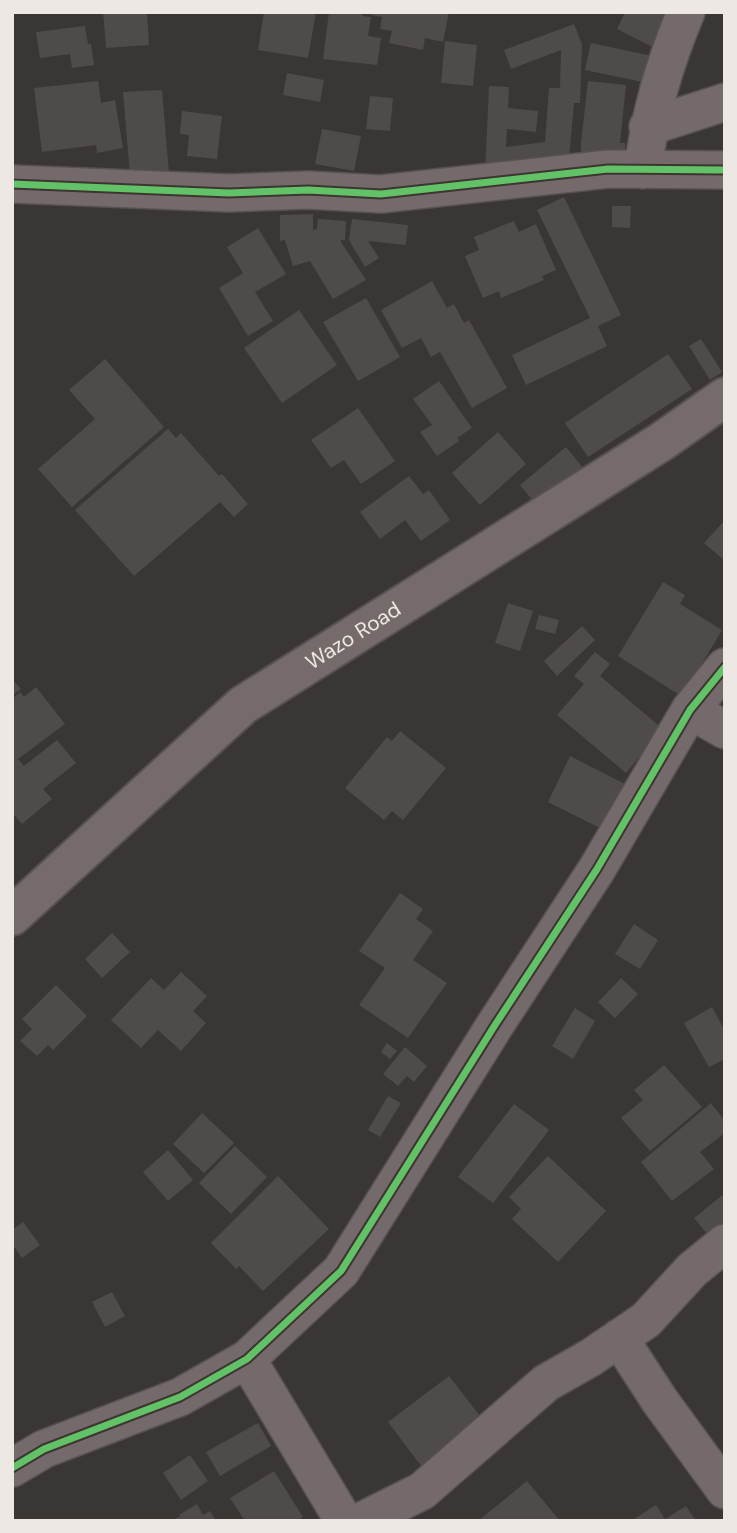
<svg xmlns="http://www.w3.org/2000/svg" width="737" height="1533" viewBox="0 0 737 1533" font-family="'DM Sans',sans-serif">
  <style>
    .building { fill: #4f4b4a }
    .lines { fill: none; stroke-linecap: round; stroke-linejoin: round }
    .minor-casing { stroke: #565251; stroke-width: 40 }
    .major-casing { stroke: #565251; stroke-width: 42 }
    .minor { stroke: #756a6b; stroke-width: 37 }
    .major { stroke: #766b6b; stroke-width: 38 }
    .cycleway-casing { stroke: #3e3530; stroke-width: 11 }
    .cycleway { stroke: #61c268; stroke-width: 7 }
    .labels { text-anchor: middle; dominant-baseline: central; stroke-width: 7; stroke-linejoin: round; paint-order: stroke }
    .street-label { font-size: 21px; fill: #eee8e5; stroke: #3e3530 }
  </style>
  <rect width="100%" height="100%" fill="#3a3634"/>
  <path class="building" d="M103,12H147L149,45L106,48Z
    M264,12H316L308,58L258,50Z
    M329,12H363L362,16L371,17L368,36L381,38L377,65L323,59Z
    M372,12H449L443,42L425,38L423,50L389,43L392,31L380,29L382,17L371,15Z
    M625,12H681L660,51L617,29Z
    M574,24L582,44L580,103H574L569,159L485,173L489,86L509,87L508,108L538,111L536,132L507,129L506,147L545,142L549,88H560L561,50L511,69L504,50Z
    M85,26L88,44H91L94,65L72,68L70,54L40,58L36,32Z
    M445,41L477,45L473,86L441,83Z
    M591,43L652,56L647,83L585,70Z
    M287,73L324,80L320,102L283,95Z
    M98,81L101,103L115,100L123,148L97,153L96,145L42,152L34,88Z
    M588,81L626,85L620,143H625V165H581V143Z
    M162,90L169,173L130,176L123,92Z
    M370,96L393,98L390,131L366,129Z
    M182,111L222,116L217,159L187,156L189,135L180,134Z
    M322,129L361,136L354,171L315,164Z
    M564,197L621,315L598,326L607,346L526,385L512,355L590,318L537,210Z
    M612,206H631L630,228L612,227Z
    M313,214V230L317,229L318,219L346,221L345,240H341V242L366,280L333,299L310,261L293,266L285,240L280,241V215Z
    M352,219L408,225L406,245L368,241L379,258L365,267L349,240Z
    M514,221L519,232L536,224L556,270L542,276L544,280L501,298L499,291L483,298L465,256L479,250L474,237Z
    M258,228L286,274L255,292L273,321L248,336L219,288L243,273L227,247Z
    M432,281L447,308L454,304L464,323L469,320L507,388L472,408L440,352L431,357L421,338L402,348L381,310Z
    M366,298L400,357L358,381L323,322Z
    M299,310L337,365L282,403L244,348Z
    M701,339L722,372L710,380L689,346Z
    M668,354L692,389L588,457L565,423Z
    M105,359L164,427L72,507L38,469L95,419L69,390Z
    M439,381L472,428L457,438L459,441L437,456L420,432L432,425L413,399Z
    M358,408L395,461L361,484L344,460L331,468L311,440Z
    M168,429L176,438L181,433L219,476L222,474L248,504L234,517L220,502L134,576L75,510Z
    M498,432L526,464L480,505L452,473Z
    M566,447L584,469L538,507L520,485Z
    M409,476L423,494L429,490L450,520L421,541L405,520L380,539L360,512Z
    M725,520V561L704,543Z
    M663,582L685,595L680,604L722,630L694,677L689,701L618,656Z
    M508,603L533,611L520,651L495,643Z
    M539,615L559,620L555,634L535,629Z
    M582,626L595,640L557,676L544,661Z
    M595,652L610,664L600,676L663,729L626,773L557,715L584,684L574,676Z
    M12,679L21,689L12,696Z
    M36,687L65,724L18,759L24,766L57,740L76,763L43,789L52,799L22,824L12,813V699L20,692L24,697Z
    M400,731L446,768L403,820L392,811L384,820L345,788L387,737L392,741Z
    M570,756L627,785L604,830L548,802Z
    M400,893L423,909L416,919L433,931L413,960L447,983L408,1038L359,1005L385,968L359,951Z
    M634,924L658,940L640,969L615,954Z
    M112,933L130,952L102,978L85,959Z
    M181,972L207,996L193,1011L206,1023L181,1051L158,1030L141,1048L111,1020L151,978L164,990Z
    M621,978L638,994L615,1018L598,1002Z
    M56,985L87,1016L53,1050L48,1045L37,1056L20,1041L32,1029L22,1019Z
    M712,1007L725,1031V1059L709,1067L684,1023Z
    M575,1008L595,1021L573,1059L552,1046Z
    M387,1043L397,1051L390,1059L381,1052Z
    M405,1047L427,1066L414,1082L407,1076L398,1086L383,1074Z
    M664,1065L702,1107L650,1151L621,1118L643,1100L634,1090Z
    M388,1096L401,1103L380,1137L368,1130Z
    M711,1103L725,1121V1133L700,1152L714,1169L672,1201L641,1162Z
    M514,1104L549,1130L493,1203L458,1177Z
    M202,1113L234,1143L204,1173L173,1144Z
    M235,1146L267,1177L231,1214L199,1183Z
    M168,1150L193,1180L168,1201L143,1172Z
    M548,1156L606,1211L558,1262L512,1219L521,1209L509,1197Z
    M278,1176L329,1229L263,1291L239,1266L236,1269L211,1243Z
    M725,1193V1231L713,1241L694,1218Z
    M23,1222L40,1245L22,1258L12,1244V1230Z
    M112,1292L125,1316L105,1327L92,1302Z
    M449,1376L483,1420L422,1467L388,1422Z
    M258,1423L271,1446L220,1476L206,1452Z
    M190,1455L208,1481L181,1500L163,1473Z
    M274,1471L303,1517L297,1521H245L230,1498Z
    M527,1481L560,1521H478Z
    M197,1504L203,1515L210,1511L216,1521H176L175,1519L180,1516L179,1515Z
    M656,1505L665,1519L686,1506L696,1521H631Z"/>
  <g class="lines">
    <g class="minor-casing">
      <path id="minor" d="M648,127L725,102
        M643,170C650,113 664,65 686,12
        M12,184L229,193L308,190L381,194L608,169L725,170
        M690,710L725,730
        M619,1338L660,1401L725,1490
        M247,1359L344,1521
        M12,1468L44,1449L180,1397L247,1359L341,1271L495,1025L597,869L690,710L725,667
        M362,1521L422,1491L546,1383L590,1358L646,1320L692,1270L725,1243"/>
    </g>
    <g class="major-casing">
      <g id="major">
        <path id="s1" d="M12,916L243,705L661,442L725,397"/>
      </g>
    </g>
    <use href="#minor" class="minor"/>
    <use href="#major" class="major"/>
    <g class="cycleway-casing">
      <path id="cycleway" d="M12,184L229,193L308,190L381,194L608,169L725,170
        M12,1468L44,1449L180,1397L247,1359L341,1271L495,1025L597,869L690,710L725,667"/>
    </g>
    <use href="#cycleway" class="cycleway"/>
  </g>
  <g class="labels">
    <g class="street-label">
      <text stroke="none"><textPath href="#s1" startOffset="443">Wazo Road</textPath></text>
    </g>
  </g>
  <rect width="737" height="1533" fill="none" stroke="#eee8e5" stroke-width="28"/>
</svg>
